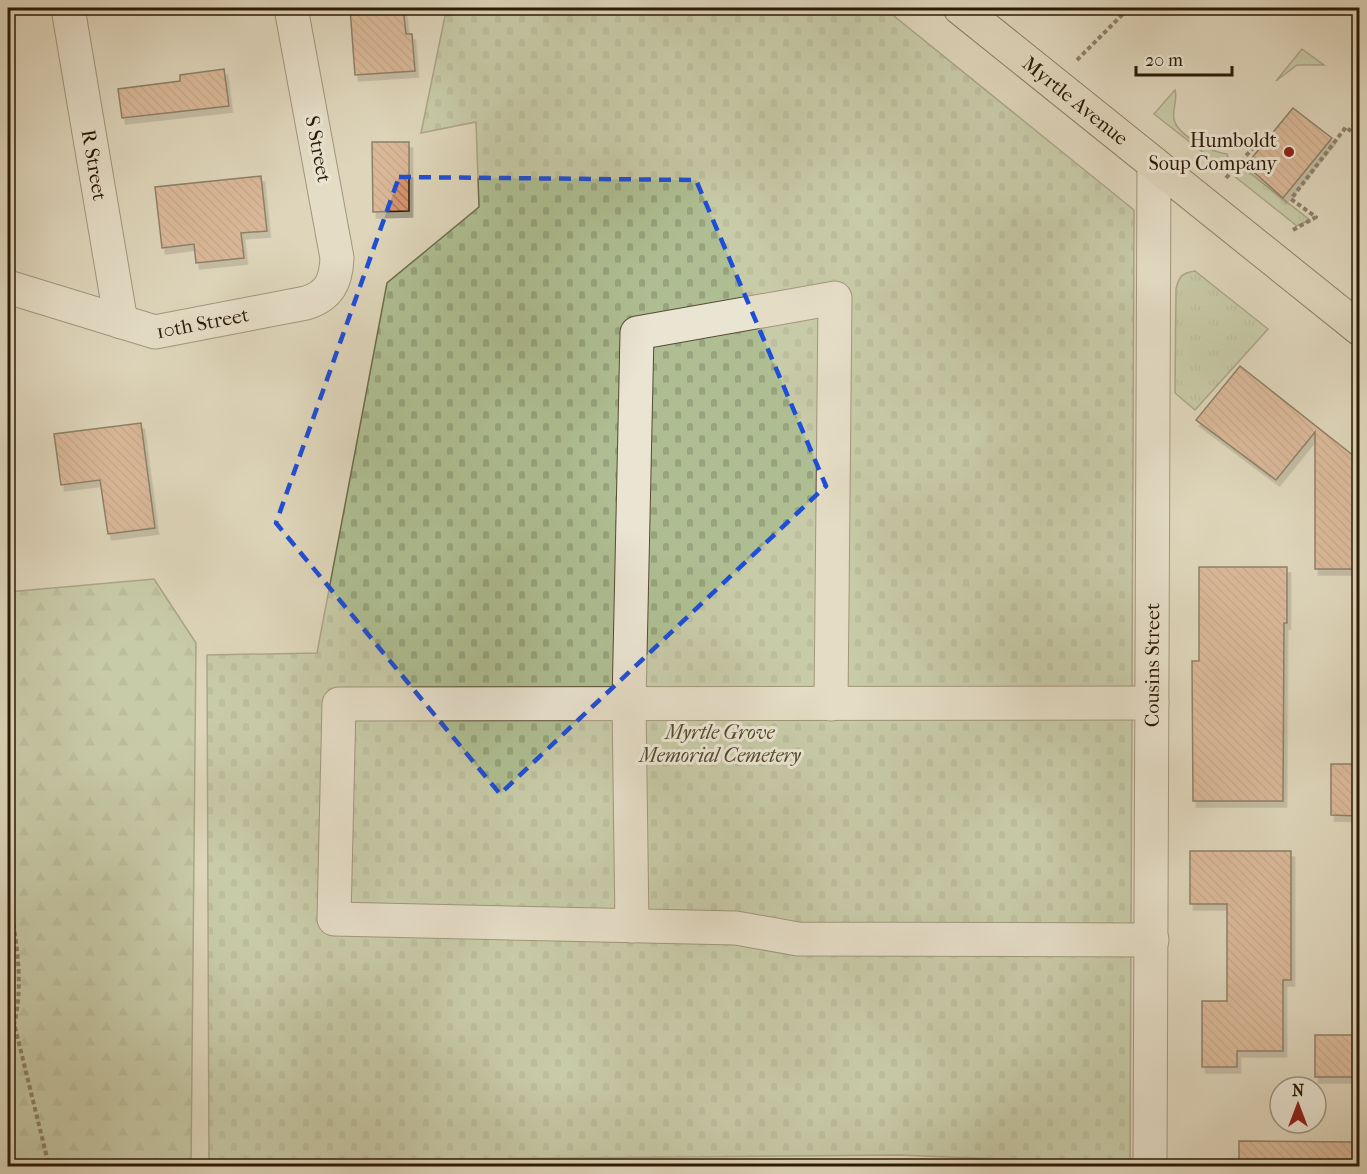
<svg xmlns="http://www.w3.org/2000/svg" width="1367" height="1174" viewBox="0 0 1367 1174" font-family="'IM FELL French Canon',serif">
  <style>
    .grass { fill: url(#grass-tufts); stroke: #6d6c4b; stroke-width: 1.5 }
    .forest { fill: url(#forest-firs); stroke: #6d6c4b; stroke-width: 1.5 }
    .cemetery { fill: url(#cemetery-stones); stroke: #6d6c4b; stroke-width: 1.5 }
    .building { fill: url(#building-back-hatch); stroke: #2c1b04; stroke-width: 1.5; filter: url(#shadow) }
    .lines { fill: none; stroke-linecap: round; stroke-linejoin: round }
    .minor-casing { stroke: #584a32; stroke-width: 35 }
    .major-casing { stroke: #2c1b04; stroke-width: 35 }
    .path { stroke: #2c1b04; stroke-width: 4; stroke-dasharray: 4.5 3; stroke-linecap: butt }
    .minor { stroke: #eae4d2; stroke-width: 33 }
    .major { stroke: #ded5ba; stroke-width: 33 }
    .marked { fill: none; stroke: #1d4ed8; stroke-width: 4.5; stroke-dasharray: 12 8; stroke-linejoin: round }
    .poi-dot { fill: #8f2418; stroke: #eae4d2; stroke-width: 2 }
    .labels { text-anchor: middle; dominant-baseline: central; stroke-width: 6; stroke-linejoin: round; paint-order: stroke }
    .street-label { font-size: 20px; fill: #2c1b04; stroke: #eae4d2 }
    .poi-label { font-size: 20px; fill: #2c1b04; stroke: #eae4d2; text-anchor: end }
    .park-label { font-size: 20px; font-style: italic; fill: #534c2f; stroke: #eae4d2 }
  </style>
  <defs>
    <pattern id="grass-tufts" width="24" height="20" patternUnits="userSpaceOnUse" patternTransform="scale(1.5)"><rect width="24" height="20" fill="#aebe92"/><path d="M3 7l-1-3M5 7V3M7 7l1-3M15 17l-1-3M17 17v-4M19 17l1-3" fill="none" stroke="#96a37c"/></pattern>
    <pattern id="forest-firs" width="22" height="20" patternUnits="userSpaceOnUse" patternTransform="scale(1.5)"><rect width="22" height="20" fill="#aebe92"/><path d="M5 1l3.5 6h-7zM16 11l3.5 6h-7z" fill="#96a37c"/></pattern>
    <pattern id="cemetery-stones" width="16" height="16" patternUnits="userSpaceOnUse" patternTransform="scale(1.5)"><rect width="16" height="16" fill="#aebe92"/><path d="M2 7V4a2 2 0 0 1 4 0v3zM10 15v-3a2 2 0 0 1 4 0v3z" fill="#96a37c"/></pattern>
    <pattern id="building-back-hatch" width="6" height="6" patternUnits="userSpaceOnUse" patternTransform="scale(1.5)"><rect width="6" height="6" fill="#d4946f"/><path d="M-1 5l2 2M0 0l6 6M5-1l2 2" fill="none" stroke="#ac7859"/></pattern>
    <filter id="shadow"><feDropShadow dx="3.5" dy="6" stdDeviation="0" flood-color="#0004"/></filter>
  </defs>
  <rect width="100%" height="100%" fill="#ded5ba"/>
  <filter id="stains"><feTurbulence type="fractalNoise" baseFrequency=".00333" numOctaves="4"/><feColorMatrix values="0 0 0 0 .2 0 0 0 0 .09 0 0 0 0 .02 0 0 0 .5 -.17"/></filter>
  <radialGradient id="worn" r=".72"><stop offset=".6" stop-color="#630" stop-opacity="0"/><stop offset="1" stop-color="#630" stop-opacity=".3"/></radialGradient>
  <path class="grass" d="M1302,49L1324,65H1297L1276,81Z
    M1175,90C1178,99 1172,109 1174,119C1177,136 1212,152 1227,154L1231,168L1228,172L1154,114Z
    M1242,167L1310,220L1297,226L1234,176Z
    M1195,271L1268,329L1195,410L1175,393L1176,289C1179,276 1182,273 1195,271Z"/>
  <path class="forest" d="M154,579L196,643L191,1166H8V884L13,862L8,824V592Z"/>
  <path class="cemetery" d="M492,8H884L1134,210L1130,1164L899,1155L328,1160L293,1166H209L207,655L317,653L387,283L479,207L476,122L421,133L445,16Z"/>
  <path class="building" d="M350,8H403L406,34H412L415,71L355,75Z
    M224,69L229,106L122,118L118,89L180,81V75Z
    M1293,108L1332,138L1283,198L1246,165Z
    M372,142H409V211L373,212Z
    M261,176L267,231L241,233L244,258L196,263L194,244L162,248L155,187Z
    M1240,366L1359,460V569H1315V432L1276,480L1196,420Z
    M141,423L155,528L108,534L100,480L61,485L54,434Z
    M1199,567H1287V623H1284L1283,801H1193L1192,661H1199Z
    M1331,764H1359V816L1331,815Z
    M1190,851H1291V980H1283V1051H1237V1067H1202V1001H1227V904H1190Z
    M1315,1035H1353V1077H1315Z
    M1239,1141L1359,1142V1167H1239Z"/>
  <g class="lines">
    <g class="minor-casing">
      <g id="minor">
        <path id="s1" d="M68,8L121,322"/>
        <path id="s2" d="M8,287L155,332L306,303C329,296 336,282 337,258L291,8"/>
        <path d="M1152,703L339,704L334,919L736,928L798,939L1152,940"/>
        <path d="M632,926L629,703L637,333L835,298L831,704"/>
        <path id="s3" d="M1150,1166L1154,164"/>
      </g>
    </g>
    <g class="major-casing">
      <g id="major">
        <path id="s4" d="M960,8L1360,329"/>
      </g>
    </g>
    <path class="path" d="M1077,60L1129,8
      M1226,178L1253,148
      M1293,230L1316,217L1291,199L1346,127L1360,139
      M8,895C17,941 27,998 8,1043
      M15,1027L49,1166"/>
    <use href="#minor" class="minor"/>
    <use href="#major" class="major"/>
  </g>
  <path d="M0 0H1367V1174H0ZM399,177L696,180L826,486L500,794L276,523Z" fill="#ded5ba" fill-opacity=".55" fill-rule="evenodd"/>
  <path class="marked" d="M399,177L696,180L826,486L500,794L276,523Z"/>
  <circle class="poi-dot" cx="1289" cy="152" r="6"/>
  <g class="labels">
    <g class="street-label">
      <text stroke="none"><textPath href="#s4" startOffset="148">Myrtle Avenue</textPath></text>
      <text transform="translate(318 149) rotate(79)">S Street</text>
      <text stroke="none"><textPath href="#s1" startOffset="159">R Street</textPath></text>
      <text stroke="none"><textPath href="#s2" startOffset="202">10th Street</textPath></text>
      <text stroke="none"><textPath href="#s3" startOffset="501">Cousins Street</textPath></text>
    </g>
    <g class="poi-label">
      <text x="1277" y="140">Humboldt<tspan x="1277" dy="23">Soup Company</tspan></text>
    </g>
    <g class="park-label">
      <text x="720" y="732">Myrtle Grove<tspan x="720" dy="23">Memorial Cemetery</tspan></text>
    </g>
  </g>
  <rect width="1367" height="1174" fill="none" stroke="#ded5ba" stroke-width="30"/>
  <rect x="9" y="9" width="1349" height="1156" fill="none" stroke="#2c1b04" stroke-width="3"/>
  <rect x="15" y="15" width="1337" height="1144" fill="none" stroke="#2c1b04" stroke-width="1.5"/>
  <g transform="translate(1298 1105)"><circle r="28" fill="#eae4d2" stroke="#9e9480" stroke-width="1.5"/>
  <path d="M0-4.5L10 22L0 15L-10 22Z" fill="#8f2418"/>
  <text y="-9" font-size="16" font-weight="bold" text-anchor="middle" fill="#2c1b04">N</text>
  </g>
  <path d="M1136 66v9h96v-9" fill="none" stroke="#2c1b04" stroke-width="3"/>
  <text x="1145" y="66" font-size="18" fill="#2c1b04" stroke="#eae4d2" stroke-width="4.5" paint-order="stroke">20 m</text>
  <rect width="100%" height="100%" filter="url(#stains)"/>
  <rect width="100%" height="100%" fill="url(#worn)"/>
</svg>
